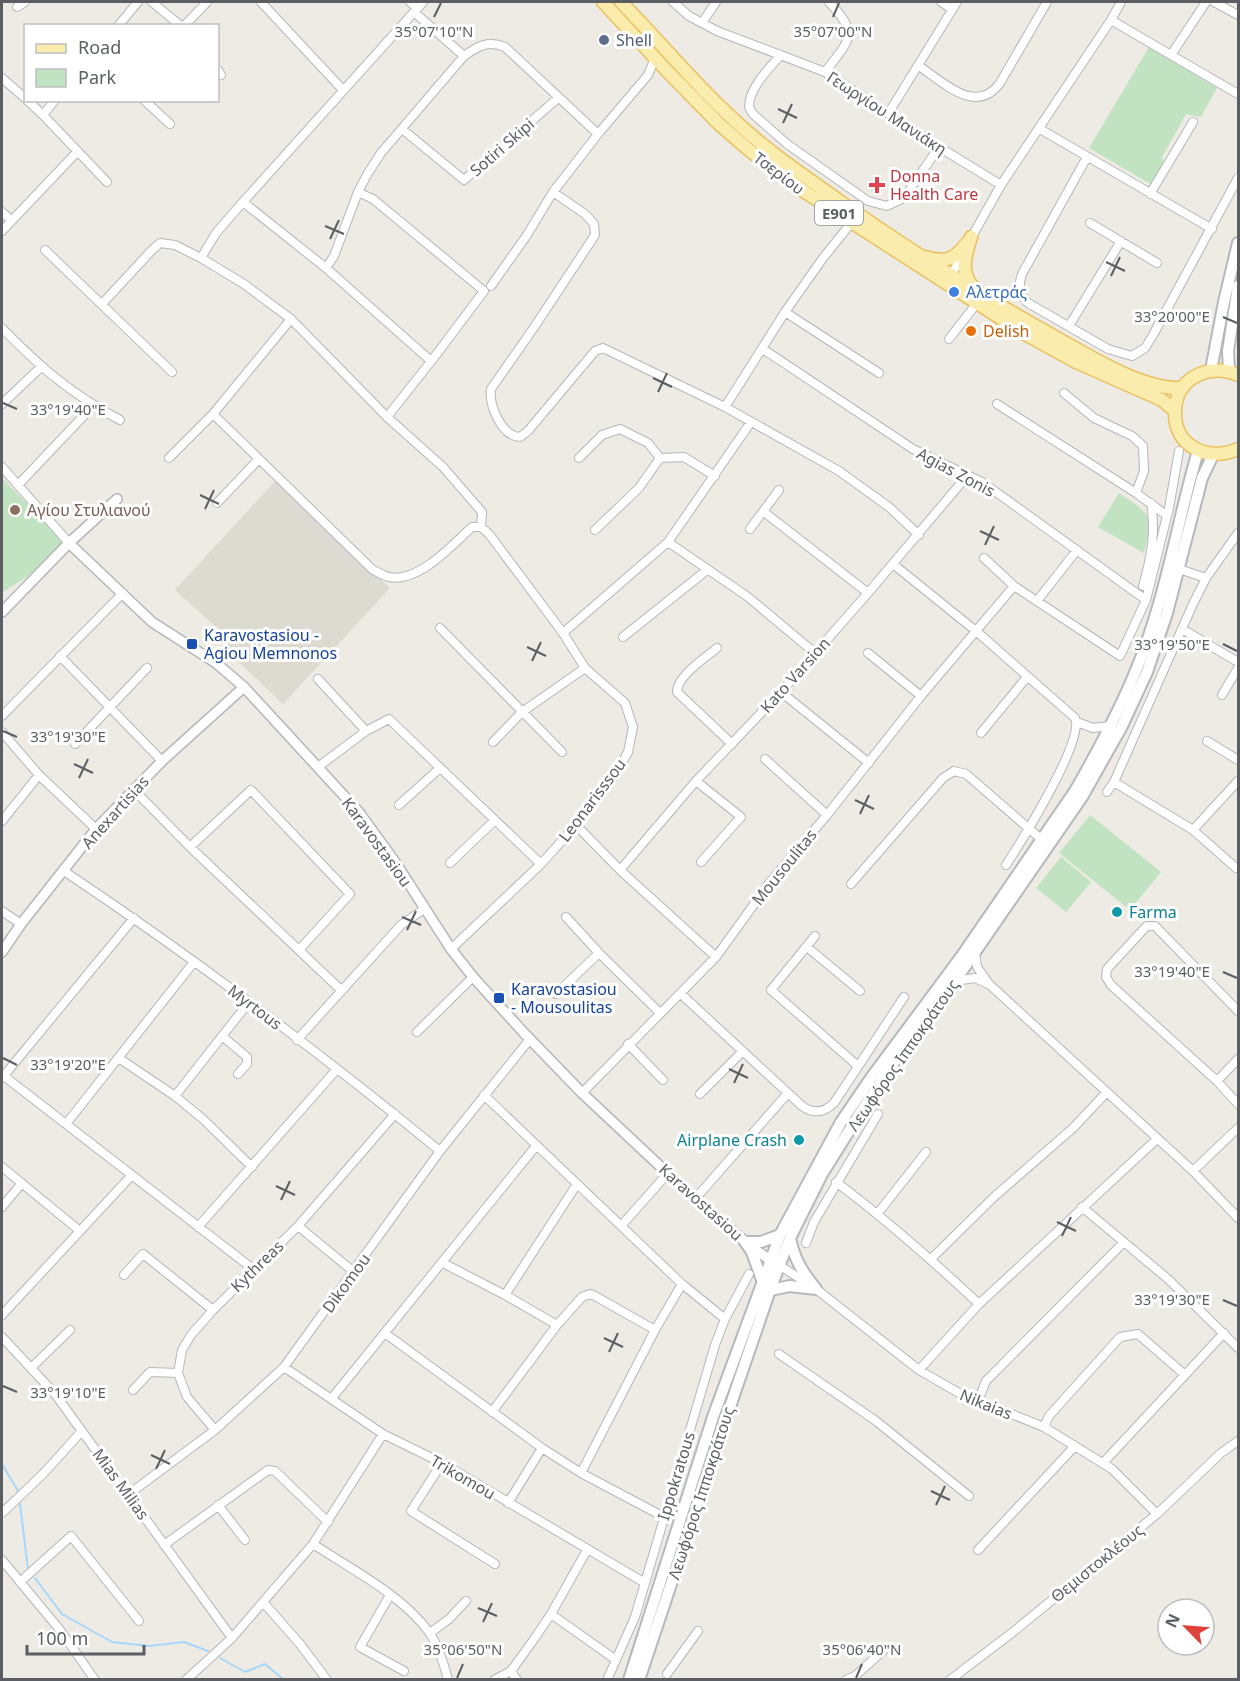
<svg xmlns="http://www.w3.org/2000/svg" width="1240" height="1681" viewBox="0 0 1240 1681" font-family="'Noto Sans',sans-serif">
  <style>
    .education { fill: #dddad2 }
    .green { fill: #c2e3c1 }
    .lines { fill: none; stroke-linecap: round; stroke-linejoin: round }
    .stream { stroke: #a7d7fa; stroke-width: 2 }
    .minor-casing { stroke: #b4b6ba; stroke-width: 10 }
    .tertiary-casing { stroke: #b4b6ba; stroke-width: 12 }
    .secondary-casing { stroke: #b5b8bd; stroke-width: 14 }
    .primary-casing { stroke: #e9c061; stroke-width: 15 }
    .minor { stroke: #fff; stroke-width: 8 }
    .tertiary { stroke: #fff; stroke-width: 9 }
    .secondary { stroke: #fff; stroke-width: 10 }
    .primary { stroke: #faecac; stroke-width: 12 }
    .ticks { fill: none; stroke: #5b5f63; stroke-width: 2 }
    .service-dot { fill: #5c6f8a; stroke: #fff; stroke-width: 2 }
    .health-dot { fill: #e0444e; stroke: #fff; stroke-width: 2 }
    .shop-dot { fill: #3f7fe0; stroke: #fff; stroke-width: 2 }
    .food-dot { fill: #e8710a; stroke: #fff; stroke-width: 2 }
    .education-dot { fill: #8d6e63; stroke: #fff; stroke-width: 2 }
    .transit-dot { fill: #1a4fb4; stroke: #fff; stroke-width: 2 }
    .culture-dot { fill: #0f9aa8; stroke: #fff; stroke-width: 2 }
    .labels { text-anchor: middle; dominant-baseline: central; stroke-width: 6; stroke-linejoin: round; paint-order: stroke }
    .shield { fill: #fff; stroke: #8c8f92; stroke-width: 1.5 }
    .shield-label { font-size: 15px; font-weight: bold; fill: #5b5f63 }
    .service-label { font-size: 16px; fill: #4e5e75; stroke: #fff; text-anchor: start }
    .street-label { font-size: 16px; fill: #5b5f63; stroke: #fff }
    .health-label { font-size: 16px; fill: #be3a42; stroke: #fff; text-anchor: start }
    .shop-label { font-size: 16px; fill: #366cbe; stroke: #fff; text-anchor: start }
    .food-label { font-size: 16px; fill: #c56008; stroke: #fff; text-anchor: start }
    .education-label { font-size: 16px; fill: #785e54; stroke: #fff; text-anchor: start }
    .transit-label { font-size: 16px; fill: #164399; stroke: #fff; text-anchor: start }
    .culture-label { font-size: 16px; fill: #0d838f; stroke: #fff; text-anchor: start }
    .ticks-label { font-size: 15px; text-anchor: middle; fill: #5b5f63; stroke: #fff; stroke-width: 6; stroke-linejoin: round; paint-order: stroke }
  </style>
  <rect width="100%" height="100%" fill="#edebe3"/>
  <path class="education" d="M277,479L390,588L283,704L228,652L227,637L175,590Z"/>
  <path class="green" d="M1149,47L1217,88L1201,117L1186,114L1162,157L1164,165L1152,185L1089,148Z
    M2,478L70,548L2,593Z
    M1119,493C1151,515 1154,514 1144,553L1098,527Z
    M1090,815L1161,872L1130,910L1059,853Z
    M1061,857L1091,882L1066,912L1036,888Z"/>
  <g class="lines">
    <path class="stream" d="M2,1464L18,1491
      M20,1504L28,1569
      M35,1578L62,1614L112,1642L149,1646L184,1642L208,1651
      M220,1658L245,1672L265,1664L284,1680"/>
    <g class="minor-casing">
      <path id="minor" d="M152,2L181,26
        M261,2L343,90
        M410,2L417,8
        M673,2L689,16L717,31L825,72L939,147L1001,185
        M941,2L952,9
        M1214,2L1238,15
        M17,7L25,2
        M414,12L464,56
        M1111,20L1238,94
        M702,23L716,2
        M118,26L138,2
        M184,26L207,2
        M781,55C769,68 749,88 749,107L753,114L787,144L868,201L887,206L904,198L939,147
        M1171,55L1206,2
        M919,66C943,82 976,116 1000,83L1047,2
        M218,70L221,75
        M825,72C850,39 860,35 829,2
        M2,78L26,99
        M27,100L43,115L107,182
        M144,100L170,124
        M888,114L957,2
        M43,115L55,100
        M402,129L464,180L558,98
        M1040,129L1212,229
        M1087,157L1022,274C1018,286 1019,294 1028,303L1108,349L1132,356L1145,348L1153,335L1238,178
        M358,192L373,199L484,291L436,355L387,417
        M553,192L585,214L594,224L595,235L535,326L491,389C489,405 501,436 520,437L528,431L595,351L603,348L725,407L839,471L889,507L919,535
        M1150,194L1193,122
        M243,202L326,268L431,361
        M2,212L11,220
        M1090,223L1157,263
        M2,231L77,152
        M970,240L1001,185L1111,20L1121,2
        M45,250L172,372
        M201,258L216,233L243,202L423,2
        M326,268L334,256L358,192L368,173L381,153L464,56C478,46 488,40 505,47L598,134
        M951,276L963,253
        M491,286L527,235L553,192L598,134L648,75L655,58
        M102,304L152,250L160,243L175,245L201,258L244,284L291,319L387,417L443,467L482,512L481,527
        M785,312L879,373
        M1069,326L1121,241
        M2,328C40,367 71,394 120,420
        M949,339L977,303
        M763,349L913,449L982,482L1146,600
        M1064,393L1094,418L1132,436L1143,446L1144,471L1136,493
        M2,404L41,367
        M997,404L1136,493L1166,515
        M725,407L785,312L823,258L852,222
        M213,414L372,569C377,572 384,576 389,577C419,583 452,545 472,527H481L489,534L563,633L585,668L625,703L633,727L628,752L616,774L576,825L541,864L451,949
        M169,458L213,414L291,319
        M579,458L602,435L620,429L648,443L660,458
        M2,467L69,543
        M18,485L93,406
        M217,503L259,459
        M764,512L868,593
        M750,529L779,490
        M595,530L639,488L660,458L684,457L715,476
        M668,542L748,597L815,653
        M984,558L1014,586L1120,656L1146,600L1169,508L1179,451
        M893,564L976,631L1075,718C1085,740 1021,842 1006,865
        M1179,569L1206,578
        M1143,586C1151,558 1156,533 1151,503
        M1037,601L1077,550
        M440,628L562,752
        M1182,629L1238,662
        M563,633L668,542L751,422
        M623,637L707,570
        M717,648C705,658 677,676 677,692L732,744
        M868,653L921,696
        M60,656L162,761
        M318,679L366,731
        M781,692L869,763
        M1222,695L1238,668
        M2,716L123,593
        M1077,722L1093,728L1110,726
        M2,732L39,775L96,829
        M981,733L1027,677
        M1207,741L1238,760
        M493,742L522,712L585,668
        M75,744L147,668
        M765,759L827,815
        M318,767L366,731L389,719L541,864
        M696,781L741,817L701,862
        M1114,782L1193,830L1238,781
        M134,790L190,847L341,990
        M1107,792L1114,782L1193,604L1206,578L1238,533
        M399,805L440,768
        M2,821L39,775
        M576,825L620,870L716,957
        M1193,830L1236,868
        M190,847L251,790L350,894L299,950
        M450,863L494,821
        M620,870L696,781L781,692L868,593L967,476
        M64,871C194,958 319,1052 440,1151
        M851,884L943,778L954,771L966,774L1041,839
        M2,911L21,924
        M566,917L599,953L660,1013
        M815,936L771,990L858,1066
        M807,947L860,991
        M975,952L977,967L989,984L1193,1171L1238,1218
        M955,981L975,978L988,984
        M556,994L599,953
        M681,994L802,1106C813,1114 824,1113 834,1103L904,997
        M1238,1011L1155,926H1147L1141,932L1107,969L1106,977L1111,985L1217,1081L1238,1104
        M417,1032L473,977
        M222,1036L247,1057V1064L238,1074
        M297,1040L401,925L424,909
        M628,1044L663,1080
        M120,1059L175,1096L204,1120L252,1167
        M4,1076L253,1269
        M2,1078L134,918
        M1217,1081L1238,1059
        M582,1093L716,957L770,882L827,815L921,696L1014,586
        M700,1094L743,1051
        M484,1095L682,1284L725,1319
        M175,1096L249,1002
        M66,1124L194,962
        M2,1167L80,1231
        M1193,1171L1238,1128
        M836,1182C887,1220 933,1261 979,1304
        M695,1199L788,1093
        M2,1207L22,1183
        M1082,1207L1168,1279L1238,1348
        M878,1213L926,1152
        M298,1226L354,1272
        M621,1226L668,1173
        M198,1227L337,1069
        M806,1243L814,1222L878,1114
        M931,1259L994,1197L1073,1128L1107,1092
        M443,1263L505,1295L557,1325
        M776,1263L816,1289L919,1370L959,1393L1044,1427L1112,1469L1157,1514
        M124,1275L143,1254L213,1310
        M505,1295L577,1184
        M2,1315L132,1175
        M386,1334L542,1448L581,1473L664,1517
        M2,1337L55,1394L232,1638
        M779,1354L876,1421L969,1496
        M284,1367L383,1434L442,1463L645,1583
        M31,1368L70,1330
        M919,1370L979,1304L1157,1139
        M133,1390L150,1372L178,1373
        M332,1398L536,1146
        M978,1401L986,1381L1123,1243
        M492,1412L557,1325L582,1297L590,1294L595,1296L655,1330
        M1044,1427L1049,1416L1120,1337L1138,1334L1185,1375
        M215,1430L187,1397L178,1373L182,1350L191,1335L213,1310L298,1226L395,1114
        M442,1463L411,1511L495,1564
        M1103,1463L1224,1333
        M581,1473L655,1330L682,1284
        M129,1494L215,1430L284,1367L440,1151L530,1039
        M508,1503L542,1448
        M218,1505L245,1540
        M2,1513L43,1474L81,1432
        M313,1544C351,1569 402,1595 429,1632C438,1645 444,1664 448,1680
        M164,1545L268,1470L275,1471L328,1522
        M978,1550L1075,1446
        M2,1560L60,1630L95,1680
        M20,1582L71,1536L139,1621
        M390,1595L360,1647L404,1671
        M263,1602L300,1644L327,1680
        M551,1614L616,1660
        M430,1633L449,1619L466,1601
        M511,1671L517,1680
        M667,1674L698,1631
        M186,1680L232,1638L313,1544L383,1434
        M494,1680L511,1671L532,1642L551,1614L587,1550
        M607,1680L635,1617L715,1345L725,1319L749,1274
        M846,1680L855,1676L886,1648
        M950,1680L1013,1632L1157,1514L1221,1453L1238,1441"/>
    </g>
    <g class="tertiary-casing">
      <path id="tertiary" d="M69,543L152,622L216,663L244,687L358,811L395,862L451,949L473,977L524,1033L582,1093L695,1199L753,1248L770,1260
        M2,612L69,543L117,499
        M2,952L21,924L96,829L162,761L244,687"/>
    </g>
    <g class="secondary-casing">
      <path id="secondary" d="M1211,370L1224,302L1238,243
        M1229,371L1228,351L1238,286
        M790,1238C794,1259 803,1273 816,1289
        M745,1242L752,1252L762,1280
        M745,1242H761L780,1235
        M770,1290L790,1286L816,1289
        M629,1680L713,1417L780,1235L841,1122L871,1078L961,957L1075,791C1098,751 1120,710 1137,668C1166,598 1177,522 1198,451
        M639,1680L734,1395L770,1290L790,1238L822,1174L862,1110L890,1068L955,981L1082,797L1122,726L1147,672L1167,613L1202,478L1213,455"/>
    </g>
    <g class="primary-casing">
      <path id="primary" d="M603,2L667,71L719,124L749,150L805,192L1025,334L1076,362L1162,400L1175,411
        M621,2C664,46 704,95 751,135C778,159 809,179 838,200C909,250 981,296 1057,338C1091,357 1143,390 1182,388
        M971,237C965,256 959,273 975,289
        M925,257C946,263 954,260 967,243
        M1238,375C1210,362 1175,378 1175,412C1174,448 1210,462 1238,449"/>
    </g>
    <use href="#minor" class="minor"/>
    <use href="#tertiary" class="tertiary"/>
    <use href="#secondary" class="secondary"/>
    <use href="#primary" class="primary"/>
  </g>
  <path class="ticks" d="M434,17L441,3M833,17L839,3M778,109L797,118M783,123L792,104M325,226L344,234M330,239L339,220M1106,262L1125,271M1111,276L1120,257M1223,317L1237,323M653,378L672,387M658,392L667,373M3,403L17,409M200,495L219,504M205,509L214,490M980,531L999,540M985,545L994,526M1223,644L1237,651M527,647L546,656M532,661L541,642M3,731L17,737M74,764L93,773M79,778L88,759M855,800L874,809M860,814L869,795M402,917L421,925M407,930L416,911M1223,972L1237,978M3,1058L17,1065M729,1069L748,1078M734,1083L743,1064M276,1186L295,1195M281,1200L290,1181M1057,1222L1076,1231M1062,1236L1071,1217M1223,1300L1237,1306M604,1338L623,1347M609,1352L618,1333M3,1386L17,1392M151,1455L170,1464M156,1469L165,1450M931,1491L950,1500M936,1505L945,1486M478,1608L497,1616M483,1622L492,1603M457,1678L463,1664M856,1678L862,1664"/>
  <circle class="service-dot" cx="604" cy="40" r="6"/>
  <path class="health-dot" d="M874 176h6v6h6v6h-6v6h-6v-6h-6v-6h6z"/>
  <circle class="shop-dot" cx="954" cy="292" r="6"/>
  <circle class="food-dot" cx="971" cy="331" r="6"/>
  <circle class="education-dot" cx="15" cy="510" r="6"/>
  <g class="transit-dot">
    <rect x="186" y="638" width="12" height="12" rx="3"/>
    <rect x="493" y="992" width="12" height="12" rx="3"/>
  </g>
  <g class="culture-dot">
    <circle cx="1117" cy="912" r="6"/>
    <circle cx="799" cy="1140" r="6"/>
  </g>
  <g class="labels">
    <rect class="shield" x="815" y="201" width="48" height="24" rx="4.5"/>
    <g class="shield-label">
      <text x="839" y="213">E901</text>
    </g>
    <g class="service-label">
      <text x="616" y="40">Shell</text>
    </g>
    <g class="street-label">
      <text transform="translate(887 113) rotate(33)">Γεωργίου Μανιάκη</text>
      <text transform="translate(502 147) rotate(-41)">Sotiri Skipi</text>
      <text transform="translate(779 173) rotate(37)">Τσερίου</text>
      <text transform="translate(956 472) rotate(28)">Agias Zonis</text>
      <text transform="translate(795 675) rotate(-48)">Kato Varsion</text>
      <text transform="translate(592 800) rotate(-53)">Leonarisssou</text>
      <text transform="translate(115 812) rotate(-48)">Anexartisias</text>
      <text transform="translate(377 842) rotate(54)">Karavostasiou</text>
      <text transform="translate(784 867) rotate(-51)">Mousoulitas</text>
      <text transform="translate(255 1007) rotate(37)">Myrtous</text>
      <text transform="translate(903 1055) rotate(-55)">Λεωφόρος Ιπποκράτους</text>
      <text transform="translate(701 1202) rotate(42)">Karavostasiou</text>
      <text transform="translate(257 1266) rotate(-44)">Kythreas</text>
      <text transform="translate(346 1283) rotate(-54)">Dikomou</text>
      <text transform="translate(986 1404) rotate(22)">Nikaias</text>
      <text transform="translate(676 1476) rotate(-73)">Ippokratous</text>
      <text transform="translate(463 1477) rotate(30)">Trikomou</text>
      <text transform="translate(121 1484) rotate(54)">Mias Milias</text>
      <text transform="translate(701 1493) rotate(-72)">Λεωφόρος Ιπποκράτους</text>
      <text transform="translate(1097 1563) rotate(-39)">Θεμιστοκλέους</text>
    </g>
    <g class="health-label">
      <text x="890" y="176">Donna<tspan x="890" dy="18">Health Care</tspan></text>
    </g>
    <g class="shop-label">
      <text x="966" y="292">Αλετράς</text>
    </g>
    <g class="food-label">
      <text x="983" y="331">Delish</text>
    </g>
    <g class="education-label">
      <text x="27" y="510">Αγίου Στυλιανού</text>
    </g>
    <g class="transit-label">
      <text x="204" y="635">Karavostasiou -<tspan x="204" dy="18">Agiou Memnonos</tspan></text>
      <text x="511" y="989">Karavostasiou<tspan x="511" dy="18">- Mousoulitas</tspan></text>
    </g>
    <g class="culture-label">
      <text x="1129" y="912">Farma</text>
      <text x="787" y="1140" text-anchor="end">Airplane Crash</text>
    </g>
  </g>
  <g class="ticks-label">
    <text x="434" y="37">35°07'10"N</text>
    <text x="833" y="37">35°07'00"N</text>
    <text x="1172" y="322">33°20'00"E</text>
    <text x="68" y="415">33°19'40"E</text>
    <text x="1172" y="650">33°19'50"E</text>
    <text x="68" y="742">33°19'30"E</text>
    <text x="1172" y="977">33°19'40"E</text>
    <text x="68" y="1070">33°19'20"E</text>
    <text x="1172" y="1305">33°19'30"E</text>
    <text x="68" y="1398">33°19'10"E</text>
    <text x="463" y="1655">35°06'50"N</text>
    <text x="862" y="1655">35°06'40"N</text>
  </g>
  <rect width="1240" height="1681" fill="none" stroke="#5b5f63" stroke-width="6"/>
  <rect x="24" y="24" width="195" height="78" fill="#ffffff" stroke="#bdbfc1" stroke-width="1.5"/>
  <rect x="36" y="44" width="30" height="9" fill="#faecac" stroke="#bdbfc1" stroke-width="1.5"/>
  <text x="78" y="54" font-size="18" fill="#5b5f63">Road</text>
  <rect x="36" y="69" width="30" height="18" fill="#c2e3c1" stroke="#bdbfc1" stroke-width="1.5"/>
  <text x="78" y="84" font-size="18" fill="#5b5f63">Park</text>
  <g transform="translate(1186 1627) rotate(295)"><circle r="28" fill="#ffffff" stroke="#bdbfc1" stroke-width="1.5"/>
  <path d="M0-4.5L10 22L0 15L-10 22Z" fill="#de4238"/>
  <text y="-9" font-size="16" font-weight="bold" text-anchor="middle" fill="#5b5f63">N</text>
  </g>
  <path d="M27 1645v9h117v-9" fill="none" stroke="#5b5f63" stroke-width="3"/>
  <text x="36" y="1645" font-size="18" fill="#5b5f63" stroke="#ffffff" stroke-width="4.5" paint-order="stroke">100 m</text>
</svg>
